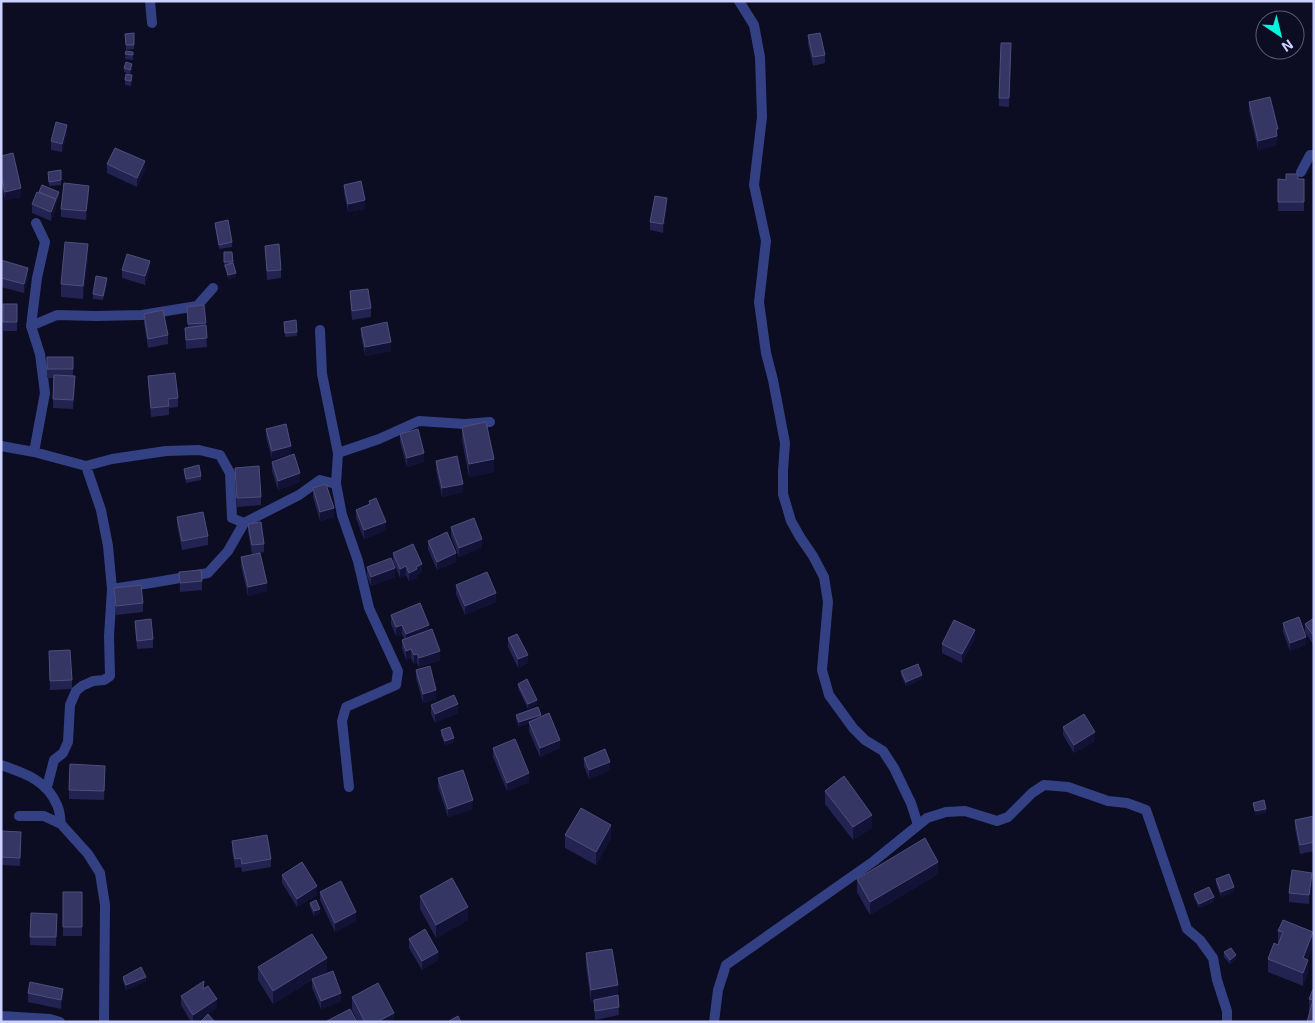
<svg xmlns="http://www.w3.org/2000/svg" width="1315" height="1023" viewBox="0 0 1315 1023" font-family="'Exo 2',sans-serif">
  <style>
    .lines { fill: none; stroke-linecap: round; stroke-linejoin: round }
    .street { stroke: #334184; stroke-width: 10 }
    .wall { fill: #232351 }
    .shaded-wall { fill: #121236 }
    .building { fill: #353664; stroke: #4d4e7c }
  </style>
  <rect width="100%" height="100%" fill="#0c0c22"/>
  <g class="lines">
    <path class="street" d="M150,1L152,23
      M739,1L754,25L760,57L762,117L754,185L766,241L759,302L766,353L773,380L785,443L783,471V494L791,521L800,537L813,556L824,577L828,602L822,670L829,695L853,728L865,740L883,751L894,768L911,803L918,825
      M1301,172L1310,155H1314
      M31,326L57,315L96,316L142,315L197,306L213,288
      M320,330L322,374L338,453L336,484L342,515L358,561L369,608L398,671L396,685L346,707L342,721L349,787
      M1,446L34,452L86,466L112,459L166,451L199,450L220,455L230,473L232,518L244,523L299,495L320,480L336,484
      M34,452L45,393L40,354L31,326L37,278L45,242L36,223
      M338,453L379,439L419,421L465,424L490,422
      M112,589L157,582L208,573L228,551L244,523
      M1,765C24,773 47,780 57,805C60,810 60,818 61,824
      M47,787L54,760L63,753L68,742L70,705L76,691L82,686L93,681L104,680L110,676L109,636L112,589L108,546L101,510L86,466
      M19,816H44L61,824L88,854L100,873L105,905L104,1022
      M1,1016L50,1019L60,1022
      M714,1022L718,990L726,965L874,861L927,818L946,812L965,811L997,821L1008,817L1032,793L1044,785L1068,787L1108,801L1127,803L1146,810L1187,929L1200,940L1213,958L1217,980L1227,1011V1022"/>
  </g>
  <path class="wall" d="M134,33V49L126,50L125,34Z
    M808,35L825,55V63L813,66L808,44Z
    M126,51L133,52V60L125,59Z
    M1011,52L1009,107L999,106V98Z
    M124,68H132L130,74L132,79L131,86L125,85V80L130,74L124,72Z
    M1249,102L1278,138H1277V145L1258,150L1249,111Z
    M67,133L62,152L51,150V141Z
    M1,156L21,197L5,200L1,183Z
    M107,164L145,170L137,187L107,173Z
    M61,170V185L49,186L48,172Z
    M1278,179H1304V211H1278Z
    M344,185L365,209L348,212L344,193Z
    M89,194L86,220L61,217V209Z
    M59,197L56,204V208L51,221L32,213V204Z
    M667,207L663,233L650,230V222Z
    M215,223L232,242V247L219,249L215,227Z
    M265,246L281,270V278L267,280Z
    M224,252L233,262L236,277L228,279L225,267H224Z
    M88,257L83,299L61,297V284Z
    M1,260L28,277L24,293L1,287Z
    M150,269L145,285L122,278V270Z
    M107,283L103,300L93,299V294Z
    M350,291L371,308V317L352,320L350,300Z
    M3,304H17V331H3Z
    M204,305L207,347L186,349L185,328H188L187,307Z
    M144,314L168,335V344L148,348L144,323Z
    M284,322L297,332V336L285,337Z
    M361,328L391,351L365,356L361,336Z
    M47,357H73V376L75,385L73,409L53,408V378H47Z
    M148,376L178,398V407L169,408V415L151,417L148,384Z
    M462,427L494,472L469,477L462,440Z
    M266,429L291,454L272,459L266,437Z
    M400,434L424,462L407,467L400,442Z
    M436,461L463,492L442,497L436,470Z
    M272,462L300,482L278,490L272,471Z
    M235,468L261,497V505L237,507Z
    M184,469L201,476V480L186,483L184,473Z
    M313,488L334,517L320,521L313,497Z
    M369,501L386,530L364,539L356,518V510L369,504Z
    M177,517L208,536V545L182,550L177,525Z
    M248,524L264,544V552L260,553L267,591L248,596L241,566V557L258,553L252,554L248,532Z
    M451,527L482,547L459,557L451,536Z
    M428,541L456,562L437,570L428,549Z
    M393,553L422,572L417,575V578L409,581L406,575L400,578L393,561Z
    M367,567L395,577L371,586L367,576Z
    M179,572L202,581V590L180,592Z
    M456,585L496,602L465,615L456,594Z
    M114,588L143,603V612L116,615Z
    M391,615L429,630L440,660L419,667L417,663L414,664L411,658L406,660L402,648V640L404,639L402,634L396,636L391,624Z
    M1314,618V644H1313L1305,632V624Z
    M135,621L153,639V648L137,649L135,629Z
    M1283,623L1306,645L1290,651L1283,632Z
    M508,638L528,663L518,668L508,647Z
    M975,638L962,663L942,653V644Z
    M49,651L72,680V689L50,690Z
    M416,670L436,699L423,703L416,678Z
    M901,671L922,679L906,686L901,675Z
    M518,684L537,704L528,709L518,688Z
    M431,705L458,713L435,723L431,714Z
    M516,715L541,717L560,748L540,757L529,731V723L519,727L516,719Z
    M1063,727L1095,741L1074,753L1063,735Z
    M441,730L454,742L445,745L441,735Z
    M493,748L529,782L507,791L493,757Z
    M584,758L610,770L589,779L584,766Z
    M105,774L104,800L69,799V790Z
    M438,778L473,809L448,817L438,787Z
    M825,791L872,828L853,840L825,804Z
    M1314,816V851L1300,854L1295,829V820Z
    M1,831L21,841L20,866L1,865Z
    M565,835L611,838L596,865L565,848Z
    M232,841L271,859V867L242,872L241,867L235,868L232,850Z
    M938,874L870,915L857,892V879Z
    M282,875L317,895L297,907L282,883Z
    M1216,879L1234,892L1221,897L1216,883Z
    M1312,882L1309,904L1289,902V893Z
    M63,892H82V936H63Z
    M320,892L356,921L335,932L320,900Z
    M1194,894L1214,902L1199,908L1194,898Z
    M420,896L468,920L436,938L420,909Z
    M310,903L320,913L314,916L310,907Z
    M31,913L57,922L56,946L30,945Z
    M1278,931L1313,945L1307,960L1308,973L1303,986L1268,972V959L1278,944Z
    M409,939L438,960L422,970L409,948Z
    M1224,952L1236,959L1230,964L1224,957Z
    M586,953L618,995L619,1015L595,1020L594,1003H591L586,966Z
    M258,967L327,971L313,979L341,1001L321,1009L312,988V980L273,1004L258,980Z
    M123,977L146,981L126,990L123,981Z
    M204,988L217,1008L196,1022H191L181,1005V996Z
    M1314,990V1022L1309,1012V999Z
    M28,993L63,998L61,1009L28,1002Z
    M352,997L394,1022H358L352,1010Z"/>
  <path class="shaded-wall" d="M67,125V133L62,152V144Z
    M1276,129H1278L1277,145L1258,150V141Z
    M145,161V170L137,187V178Z
    M89,186V194L86,220V211Z
    M21,188V197L5,200V192Z
    M59,192V197L56,204V208L51,221V212Z
    M667,198V207L663,233V224Z
    M365,200V209L348,212V204Z
    M88,244V257L83,299V286Z
    M150,261V269L145,285V276Z
    M28,268V277L24,293V284Z
    M236,273V277L228,279V275Z
    M391,342V351L365,356V347Z
    M291,446V454L272,459V451Z
    M424,453V462L407,467V458Z
    M494,459V472L469,477V464Z
    M300,473V482L278,490V481Z
    M463,484V492L442,497V488Z
    M334,508V517L320,521V512Z
    M386,522V530L364,539V530Z
    M482,539V547L459,557V548Z
    M456,553V562L437,570V562Z
    M422,564V572L417,575V578L409,581V573L416,567Z
    M406,566V575L400,578V569Z
    M395,568V577L371,586V577Z
    M267,583V591L248,596V587Z
    M496,593V602L465,615V606Z
    M402,625V634L396,636V627Z
    M429,625V634L406,643V634Z
    M975,630V638L962,663V654Z
    M1306,637V645L1290,651V643Z
    M411,649V658L406,660V651Z
    M440,651V660L419,667V658Z
    M417,654V663L414,664V655Z
    M528,655V663L518,668V659Z
    M922,675V679L906,686V682Z
    M436,690V699L423,703V694Z
    M537,700V704L528,709V704Z
    M458,704V713L435,723V714Z
    M541,715V719L519,727V722Z
    M1095,732V741L1074,753V745Z
    M454,738V742L445,745V741Z
    M560,740V748L540,757V748Z
    M610,762V770L589,779V770Z
    M529,773V782L507,791V783Z
    M473,800V809L448,817V809Z
    M1266,809V813L1255,816V811Z
    M872,815V828L853,840V827Z
    M611,825V838L596,865V852Z
    M938,862V874L870,915V902Z
    M1312,873V882L1309,904V895Z
    M317,886V895L297,907V899Z
    M1234,887V892L1221,897V892Z
    M1214,897V902L1199,908V904Z
    M468,907V920L436,938V925Z
    M320,909V913L314,916V911Z
    M356,912V921L335,932V923Z
    M1313,932V945L1303,971V958Z
    M438,952V960L422,970V961Z
    M1236,955V959L1230,964V960Z
    M327,958V971L273,1004V991Z
    M1308,960V973L1303,986V973Z
    M146,977V981L126,990V985Z
    M618,985V998L591,1003V990Z
    M63,989V998L61,1009V1000Z
    M341,993V1001L321,1009V1001Z
    M217,999V1008L196,1022H193V1015Z
    M394,1013V1022H377Z"/>
  <path class="building" d="M134,33V45H126L125,34Z
    M820,33L825,55L813,57L808,35Z
    M1001,43H1011L1009,98H999Z
    M126,51L133,52V55L125,54Z
    M126,62L132,64L130,70L124,68Z
    M126,74L132,75L131,81L125,80Z
    M1270,97L1278,129H1276L1277,136L1258,141L1249,102Z
    M56,122L67,125L62,144L51,141Z
    M115,148L145,161L137,178L107,164Z
    M13,153L21,188L5,192L1,174V156Z
    M61,170V180L49,182L48,172Z
    M1286,174H1298V179H1304V202H1278V179L1286,180Z
    M361,181L365,200L348,204L344,185Z
    M64,183L89,186L86,211L61,209Z
    M42,185L59,192L56,199L39,192Z
    M37,192L56,199L51,212L32,204Z
    M655,196L667,198L663,224L650,222Z
    M228,220L232,242L219,245L215,223Z
    M65,242L88,244L83,286L61,284Z
    M279,244L281,270L267,271L265,246Z
    M224,252H232L233,262H224Z
    M127,254L150,261L145,276L122,270Z
    M1,260L28,268L24,284L1,278Z
    M233,263L236,273L228,275L225,265Z
    M96,276L107,278L103,296L93,294Z
    M368,289L371,308L352,311L350,291Z
    M3,304H17V322H3Z
    M204,305L206,323L188,324L187,307Z
    M163,310L168,335L148,339L144,314Z
    M296,320L297,332L285,333L284,322Z
    M387,322L391,342L365,347L361,328Z
    M206,325L207,338L186,340L185,328Z
    M47,357H73V369H47Z
    M175,373L178,398L168,399L169,406L151,408L148,376Z
    M54,375L75,376L73,400L53,399Z
    M486,422L494,459L469,464L462,427Z
    M286,424L291,446L272,451L266,429Z
    M418,429L424,453L407,458L400,434Z
    M294,454L300,473L278,481L272,462Z
    M457,456L463,484L442,488L436,461Z
    M199,465L201,476L186,479L184,469Z
    M259,466L261,497L237,498L235,468Z
    M326,484L334,508L320,512L313,488Z
    M376,498L386,522L364,530L356,510L370,504L369,501Z
    M203,512L208,536L182,541L177,517Z
    M474,518L482,539L459,548L451,527Z
    M261,522L264,544L252,545L248,524Z
    M447,532L456,553L437,562L428,541Z
    M413,544L422,564L416,567L417,569L409,573L406,566L400,569L393,553Z
    M260,553L267,583L248,587L241,557Z
    M391,558L395,568L371,577L367,567Z
    M201,570L202,581L180,583L179,572Z
    M487,572L496,593L465,606L456,585Z
    M141,585L143,603L116,606L114,588Z
    M420,603L429,625L406,634L402,625L396,627L391,615Z
    M1299,617L1306,637L1290,643L1283,623Z
    M1314,618V635H1313L1305,624Z
    M151,619L153,639L137,641L135,621Z
    M954,620L975,630L962,654L942,644Z
    M432,629L440,651L419,658L417,654L414,655L411,649L406,651L402,640Z
    M517,634L528,655L518,659L508,638Z
    M70,650L72,680L50,681L49,651Z
    M918,664L922,675L906,682L901,671Z
    M430,666L436,690L423,694L416,670Z
    M527,679L537,700L528,704L518,684Z
    M454,695L458,704L435,714L431,705Z
    M538,707L541,715L519,722L516,715Z
    M549,713L560,740L540,748L529,722Z
    M1084,714L1095,732L1074,745L1063,727Z
    M450,727L454,738L445,741L441,730Z
    M515,739L529,773L507,783L493,748Z
    M605,749L610,762L589,770L584,758Z
    M70,764L105,766L104,791L69,790Z
    M463,770L473,800L448,809L438,778Z
    M844,776L872,815L853,827L825,791Z
    M1264,800L1266,809L1255,811L1253,803Z
    M581,808L611,825L596,852L565,835Z
    M1314,816V842L1300,845L1295,820Z
    M1,831L21,832L20,858L1,857Z
    M267,835L271,859L242,864L241,858L235,859L232,841Z
    M925,838L938,862L870,902L857,879Z
    M302,862L317,886L297,899L282,875Z
    M1292,870L1312,873L1309,895L1289,893Z
    M1229,874L1234,887L1221,892L1216,879Z
    M452,878L468,907L436,925L420,896Z
    M341,881L356,912L335,923L320,892Z
    M1209,887L1214,897L1199,904L1194,894Z
    M63,892H82V927H63Z
    M316,900L320,909L314,911L310,903Z
    M31,913L57,914L56,937H30Z
    M1283,920L1313,932L1303,958L1308,960L1303,973L1268,959L1274,943L1278,945L1283,932L1278,931Z
    M425,929L438,952L422,961L409,939Z
    M312,934L327,958L273,991L258,967Z
    M1231,948L1236,955L1230,960L1224,952Z
    M612,949L618,985L591,990L586,953Z
    M141,967L146,977L126,985L123,977Z
    M333,971L341,993L321,1001L312,979Z
    M204,981L203,989L208,986L217,999L193,1015L181,996Z
    M30,982L63,989L61,1000L28,993Z
    M378,983L394,1013L377,1022H365L352,997Z
    M1313,989L1314,990V1022H1307L1313,1000L1309,999Z
    M618,995L619,1007L595,1011L594,1000Z
    M350,1009L357,1022H328L327,1021Z
    M208,1014L215,1022H200Z
    M458,1016L461,1022H450L449,1021Z"/>
  <rect width="1315" height="1023" fill="none" stroke="#ccd1ff" stroke-width="5"/>
  <g transform="translate(1280 35) rotate(145)"><circle r="24" fill="#0c0c22" stroke="#595b7a"/>
  <path d="M0-4L9 19L0 12L-9 19Z" fill="#00f7de"/>
  <text y="-8" font-size="14" font-weight="bold" text-anchor="middle" fill="#ccd1ff">N</text>
  </g>
</svg>
